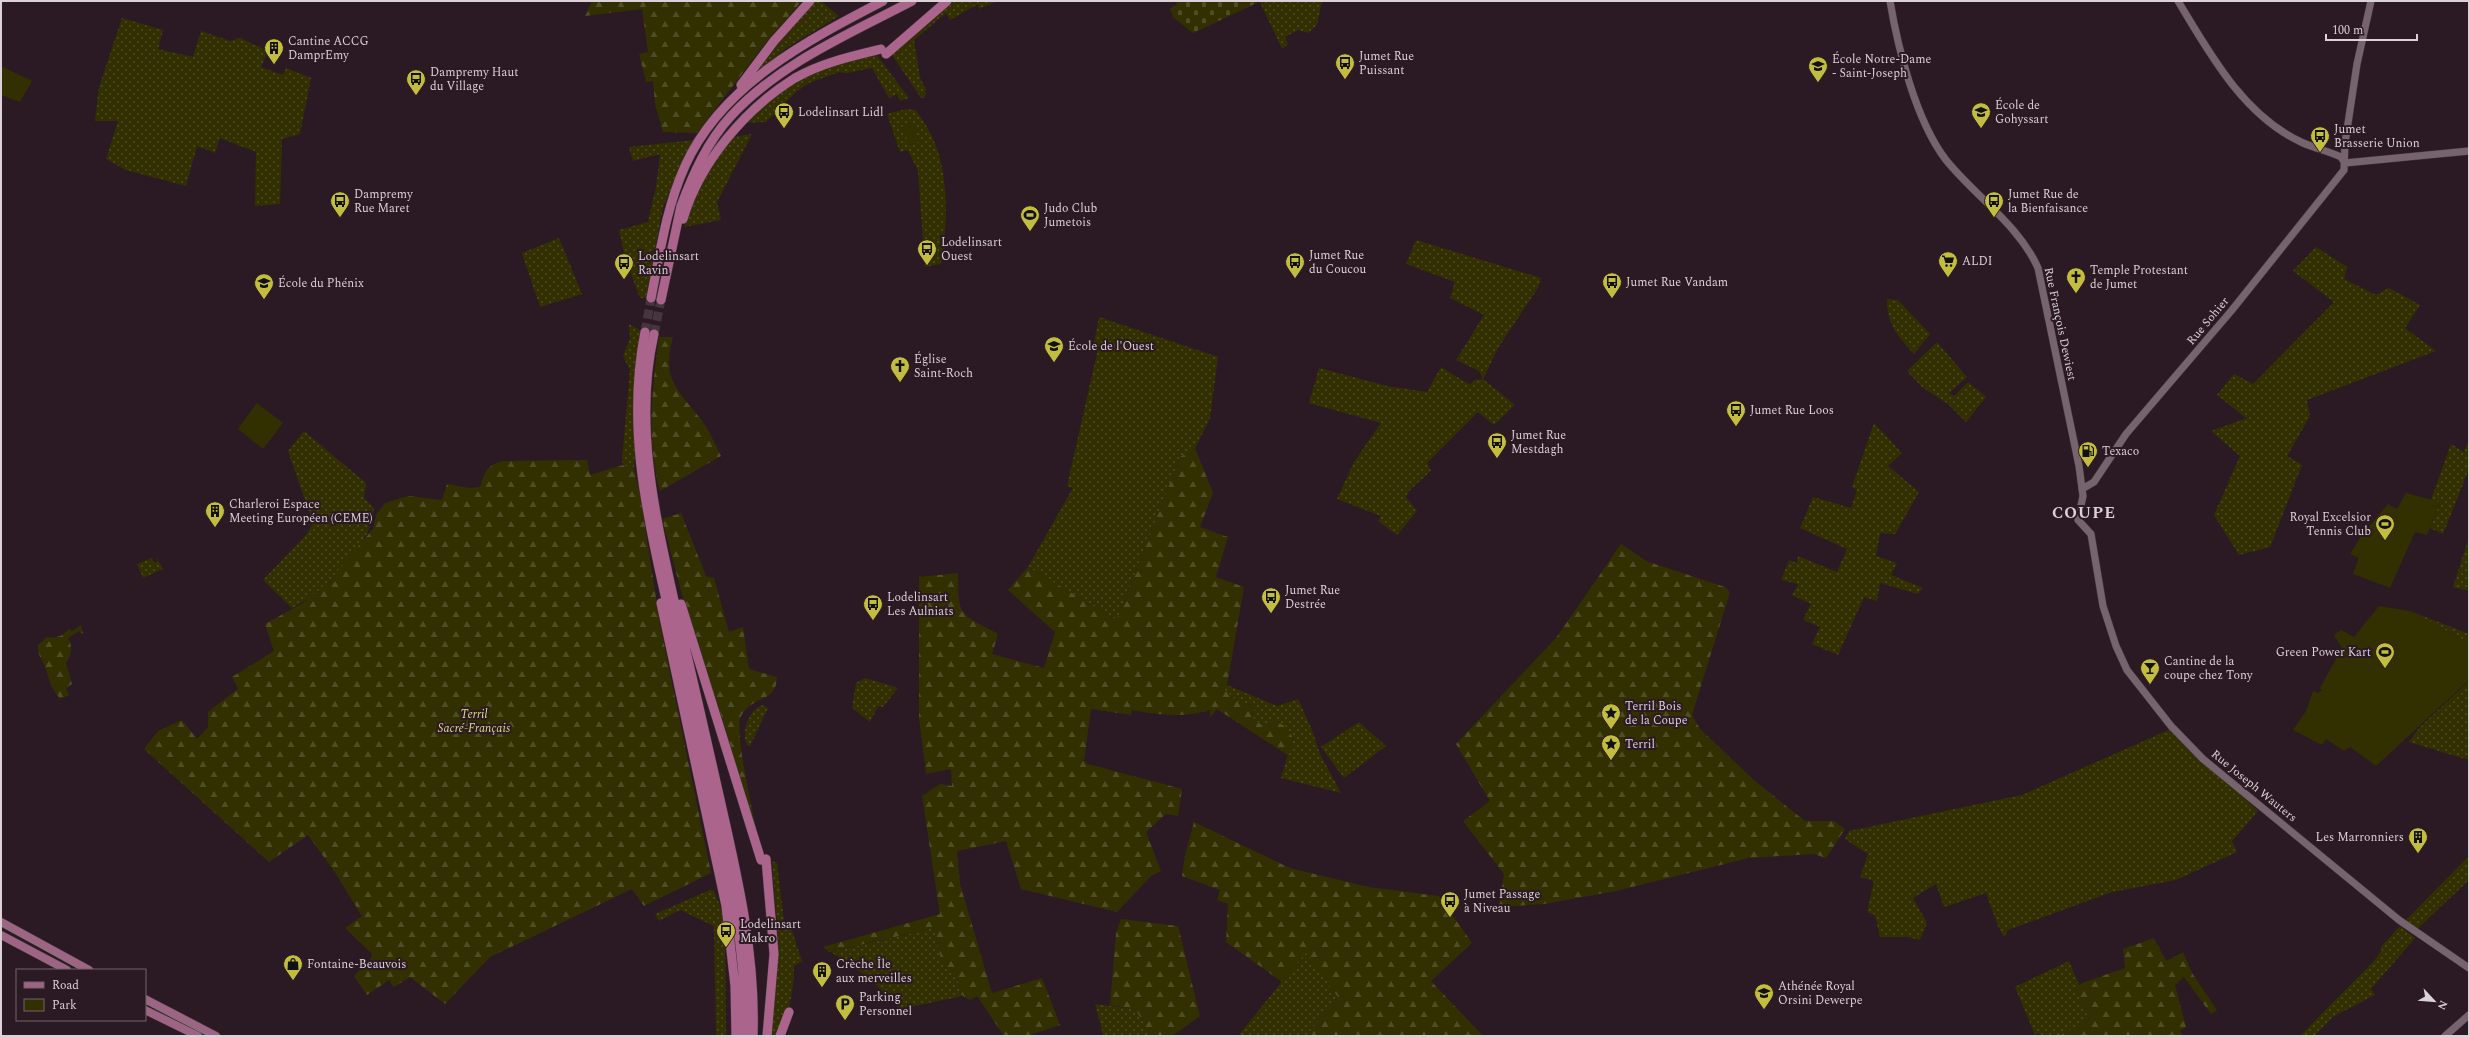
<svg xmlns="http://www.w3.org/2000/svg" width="2470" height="1037" viewBox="0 0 2470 1037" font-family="Spectral,serif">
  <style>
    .grass { fill: url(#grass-dots) }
    .forest { fill: url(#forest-firs) }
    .cemetery { fill: url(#cemetery-stones) }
    .park { fill: #323000 }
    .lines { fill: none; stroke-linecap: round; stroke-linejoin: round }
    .trunk-tunnel { stroke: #46353e; stroke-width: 9; stroke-dasharray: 9 4.5; stroke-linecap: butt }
    .tertiary-casing { stroke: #42363c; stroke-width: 8 }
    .primary-casing { stroke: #42363c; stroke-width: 9 }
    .trunk-casing { stroke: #42363c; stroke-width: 10 }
    .tertiary { stroke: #77636d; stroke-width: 7 }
    .primary { stroke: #9e6484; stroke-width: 8 }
    .trunk { stroke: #ab648c; stroke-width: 9 }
    .tram { stroke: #84767d; stroke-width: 1 }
    .labels { text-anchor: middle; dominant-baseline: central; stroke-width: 4; stroke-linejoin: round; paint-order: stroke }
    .poi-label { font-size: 12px; fill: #dcd1d6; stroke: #2b1a23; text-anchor: start }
    .street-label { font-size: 12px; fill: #dcd1d6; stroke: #2b1a23 }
    .park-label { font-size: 12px; font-style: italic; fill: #e0dd7f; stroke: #2b1a23 }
    .district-label { font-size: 16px; font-weight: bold; letter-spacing: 1px; fill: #dcd1d6; stroke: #2b1a23 }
  </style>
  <defs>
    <pattern id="grass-dots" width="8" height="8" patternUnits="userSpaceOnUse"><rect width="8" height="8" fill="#323000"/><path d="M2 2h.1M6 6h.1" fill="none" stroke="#4f4d24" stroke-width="1.8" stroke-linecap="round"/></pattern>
    <pattern id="forest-firs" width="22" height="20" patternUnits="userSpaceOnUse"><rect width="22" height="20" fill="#323000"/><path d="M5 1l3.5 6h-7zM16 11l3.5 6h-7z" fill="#4f4d24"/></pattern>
    <pattern id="cemetery-stones" width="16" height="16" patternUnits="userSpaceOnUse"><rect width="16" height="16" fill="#323000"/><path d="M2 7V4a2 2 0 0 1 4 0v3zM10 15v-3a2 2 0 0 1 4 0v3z" fill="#4f4d24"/></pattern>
  </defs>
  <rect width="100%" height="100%" fill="#2b1a23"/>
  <path class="grass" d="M816,1H821L839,16L788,47L761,69L750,74Z
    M955,1H997L979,9L978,4L950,20L946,13L914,40L920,78L926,89L925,97L921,98L892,55Z
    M1322,1L1317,25L1308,33L1298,30L1285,37L1288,44L1282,49L1260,2Z
    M122,18L163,30L158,49L193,57L201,31L230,41L240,38L268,51L261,67L283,75L286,68L311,78L300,134L282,139L280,204L255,206L256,152L220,138L215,153L197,146L186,186L126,170L106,159L118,121H95L99,87Z
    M876,54L909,98L900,101L897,94L889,98L872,68L847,73L839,72L809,83L796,92L766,122L744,123L790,84L833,65Z
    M906,109L915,110C951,152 949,212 941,264L925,267L918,171L908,150L900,152L887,114Z
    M752,134L717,202L721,220L684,227L697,192L727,144L733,137Z
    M694,140L663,207L646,298H640L626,261L619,230L648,222L656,187L660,154L633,161L629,147Z
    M559,238L582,294L540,307L522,253Z
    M1416,240L1541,278L1538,288L1498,348L1483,379L1515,405L1494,425L1478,412L1427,463L1431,471L1409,491L1406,497L1417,511L1397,535L1378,521L1381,516L1337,499L1354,462L1381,423L1309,403L1319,368L1387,386L1427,392L1441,367L1470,385L1474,380L1483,379L1479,371L1456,360L1484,315L1450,298L1455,282L1406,264Z
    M2316,247L2347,267L2344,279L2376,295L2389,288L2420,305L2405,328L2436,351L2307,400L2310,416L2287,456L2302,465L2270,547L2239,555L2214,515L2240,456L2211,431L2253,416L2246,418L2217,395L2234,374L2253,384L2334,302L2293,271Z
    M1887,299L1898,300L1930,334L1914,354C1897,335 1887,325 1887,299Z
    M1099,317L1218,357L1210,418L1195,448L1180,457L1117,620L1028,567L1073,488L1067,486L1098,349L1093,348Z
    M629,324L645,333L639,376L634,469L623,465L622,460L630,370L623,356L630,338Z
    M1937,342L1967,377L1949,393L1954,396L1968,382L1986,397L1966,422L1948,404L1922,387L1907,371Z
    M1874,423L1902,453L1888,466L1919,492L1895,534L1880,533L1876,556L1897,563L1891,575L1923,588L1918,594L1880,583L1877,601L1864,597L1838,655L1812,644L1820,627L1803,620L1811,604L1792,595L1798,584L1781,580L1789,560L1797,563L1798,556L1837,572L1847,549L1800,528L1813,497L1851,508L1857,490L1852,487Z
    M304,431L366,483L364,498L374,508C372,546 325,592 292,608L263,580L306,535L313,523L288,451Z
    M2469,439V469L2443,534L2430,528L2440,503L2431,500L2451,444L2464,452Z
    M2469,537V591L2453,587Z
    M156,556L163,569L143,578L137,564L152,558L154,563L158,561Z
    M2410,611L2469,634V643Z
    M865,678L898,688L883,707L878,706L870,722L852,708L856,683Z
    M2469,681V760L2409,742L2420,727Z
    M1227,685L1277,706L1298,699L1312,730L1320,754L1341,793L1281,778L1293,738L1271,719L1267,730L1251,716L1256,706L1238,702L1224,689Z
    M764,705L768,708L750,746L747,745C741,732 749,708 764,705Z
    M1359,722L1386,746L1344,778L1321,747Z
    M2173,728L2258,811L2232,841L2237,852L2176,880L2112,892L2008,930L2004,937L1998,926L1986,893L1944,907L1936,884L1913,898L1927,923L1920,940L1908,937H1880L1875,915L1867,912L1874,881L1860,877L1868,854L1845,839L1849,831L2022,795Z
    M2469,856V880L2414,932L2403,923Z
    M772,861L777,863L785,930L791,928L802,961L794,966C794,990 789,1014 779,1036H771L779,948Z
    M710,890L714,891L725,918L726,1036H716L714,926L680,910L659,921L655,914Z
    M2400,926L2415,938L2371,989L2375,995L2334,1016L2314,1036H2300L2374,961L2382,950L2380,948Z
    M934,928L942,964L958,981L963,996L900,1009L868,977L831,952Z
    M1306,952L1338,997L1306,1036H1238Z
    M2069,961L2079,985L2075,988L2089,1019L2059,1036H2041L2039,1033L2035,1035L2015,987Z
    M1095,1004L1135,1009L1152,1036H1099L1103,1034Z"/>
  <path class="forest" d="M592,1H802L767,41L697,133L663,132L655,104L653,81L646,82L639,54L648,52L642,9L585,16Z
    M659,337H673C661,381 678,389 702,421C710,431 715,445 721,456L660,491C646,440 652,389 659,337Z
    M1195,448L1213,493L1200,527L1228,537L1216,577L1244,587L1227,685L1224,689L1238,702L1256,706L1251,716L1267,730L1271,719L1285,726L1293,738L1289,756L1217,709L1210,717V710C1184,718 1159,715 1132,710L1131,715L1091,709L1084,761L1088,764L1182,789L1178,816L1166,814L1146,832L1161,871L1151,876L1117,912L1021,889L1006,841L957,851L960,884L992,993L1042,978L1060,1025L1027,1036H1004L977,996L970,1000L963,996L958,981L942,964L934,928L829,952L823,947L940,914L922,796L940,784L952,786L951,769L926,774L919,718V577L958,573C958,618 960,613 998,634L992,654L1044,668L1055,632L1008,590L1028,567L1117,620L1180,457Z
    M587,460L590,475L623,465L634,469L640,493L660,624L711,873L644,906L632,889L490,957L445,1004L410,977L394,987L389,980L367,995L354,976L371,958L372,954L345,928L362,916L334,871L308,835L269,862L144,749L158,731L182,720L197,739L208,727V712L238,689L232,677L274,651L265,624L303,603L328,582L373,529L376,515L385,503L408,496L442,500L447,484L469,488L480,487C485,471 487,465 504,461Z
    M681,513L706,576L714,578L729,632L743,627L749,669L777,677C776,704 753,694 741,716C734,730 752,808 756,828L755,830L722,718L693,636L662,519Z
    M1621,544L1646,561L1725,587L1730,592L1692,715L1700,729L1755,781L1805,821H1834L1845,829L1826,858L1814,854L1749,858L1616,891L1544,904L1499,907L1504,874L1463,821L1490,801L1456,744L1556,638Z
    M81,625L83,634L79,631L68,638C73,648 72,653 66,663L72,684L66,688L69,695L60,699C50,685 50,682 45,667C42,659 37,654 38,645L47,637C57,639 62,636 69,629L72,631Z
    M1194,822L1290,868L1368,887L1439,896L1472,943L1431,981L1483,1036H1306L1338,997L1306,953L1282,982L1226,942L1228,904L1217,900L1220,890L1182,876L1185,855Z
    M1121,919L1178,926L1200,1016L1172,1036H1152L1135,1009L1110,1005L1116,933Z
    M2154,938L2166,961L2183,952L2192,973L2217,1010L2211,1014L2184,977L2175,985L2186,1027L2180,1031L2184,1036H2059L2089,1019L2075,988L2082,983L2125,968L2123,949Z"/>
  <path class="cemetery" d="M1176,1H1261L1193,33L1173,17L1170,9L1177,4Z"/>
  <path class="park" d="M1,66L32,81L20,102L1,95Z
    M913,122L919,142L909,145L902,126Z
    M257,403L283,423L263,449L238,429Z
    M2406,493L2440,502L2427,535L2415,532L2390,588L2353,574L2359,558L2350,554L2362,535L2388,504L2397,509Z
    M2379,606L2410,611L2469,643V680L2376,766L2350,747L2344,751L2326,739L2322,745L2293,730L2306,711L2313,691L2318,693L2322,690L2320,688L2342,648L2334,635L2341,630L2354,637Z"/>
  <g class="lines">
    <path class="trunk-tunnel" d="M645,332L651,298
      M654,334L661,300"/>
    <g class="tertiary-casing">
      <path id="tertiary" d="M1890,1C1898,49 1916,121 1946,160C1975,196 2019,225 2038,268L2079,466L2083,496L2078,520L2091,534L2103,606L2116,646L2127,670L2171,726L2203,759L2399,920L2469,968
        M2178,1C2210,54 2243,115 2301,142C2314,148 2328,151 2341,157L2345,163
        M2345,163L2469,151
        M2082,489L2094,482L2126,434L2232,310L2344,170L2345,143L2357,64L2371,1
        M2445,1036L2469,1015"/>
    </g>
    <g class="primary-casing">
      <path id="primary" d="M1,922L89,970
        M1,935L67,970
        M145,999L216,1036
        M145,1010L198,1036"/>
    </g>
    <g class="trunk-casing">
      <path id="trunk" d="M886,54L947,1
        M741,85L774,41L810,1
        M683,219C700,162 745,109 795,78C821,63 852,56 881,49
        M651,298C660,253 666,208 685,166C721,85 808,40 883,1
        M661,300L681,206C693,174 707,142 731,116C780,63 849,34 912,1
        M645,332C627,421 645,508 665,595C680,661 695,728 711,795C729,874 748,954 744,1036
        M654,334C634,421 654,510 673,596C689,662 704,729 719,795C737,874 756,954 753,1036
        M661,603L726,906L735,986L736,1036
        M681,604L761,860
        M766,859L774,954L767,1036
        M780,1036L789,1012"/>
    </g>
    <use href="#tertiary" class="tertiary"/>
    <use href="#primary" class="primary"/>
    <use href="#trunk" class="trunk"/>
    <path class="tram" d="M1,925L81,970
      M145,1003L209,1036"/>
  </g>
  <defs>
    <g id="building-pin" transform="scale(1)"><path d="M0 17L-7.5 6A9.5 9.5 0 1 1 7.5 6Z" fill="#c2bd3f" stroke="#2b1a23"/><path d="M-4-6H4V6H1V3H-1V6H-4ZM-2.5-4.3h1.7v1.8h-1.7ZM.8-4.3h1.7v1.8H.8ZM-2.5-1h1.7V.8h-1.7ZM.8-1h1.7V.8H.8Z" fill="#111"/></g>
    <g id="bus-pin" transform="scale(1)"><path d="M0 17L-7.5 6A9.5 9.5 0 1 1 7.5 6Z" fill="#c2bd3f" stroke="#2b1a23"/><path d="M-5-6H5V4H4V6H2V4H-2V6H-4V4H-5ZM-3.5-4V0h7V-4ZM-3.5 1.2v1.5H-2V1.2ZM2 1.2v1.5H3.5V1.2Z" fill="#111"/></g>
    <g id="school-pin" transform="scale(1)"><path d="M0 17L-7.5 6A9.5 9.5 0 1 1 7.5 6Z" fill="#c2bd3f" stroke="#2b1a23"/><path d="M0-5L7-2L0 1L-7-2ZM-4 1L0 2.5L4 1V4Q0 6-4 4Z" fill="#111"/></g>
    <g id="stadium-pin" transform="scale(1)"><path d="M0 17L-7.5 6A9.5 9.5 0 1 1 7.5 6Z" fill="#c2bd3f" stroke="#2b1a23"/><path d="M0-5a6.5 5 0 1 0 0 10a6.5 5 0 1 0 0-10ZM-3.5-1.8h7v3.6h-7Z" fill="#111"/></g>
    <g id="supermarket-pin" transform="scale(1)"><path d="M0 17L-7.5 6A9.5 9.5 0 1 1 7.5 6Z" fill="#c2bd3f" stroke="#2b1a23"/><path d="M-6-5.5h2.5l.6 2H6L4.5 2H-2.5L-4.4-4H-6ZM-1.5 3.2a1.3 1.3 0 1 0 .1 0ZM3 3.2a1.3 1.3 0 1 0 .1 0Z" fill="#111"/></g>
    <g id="church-pin" transform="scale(1)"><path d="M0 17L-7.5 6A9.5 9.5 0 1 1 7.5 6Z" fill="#c2bd3f" stroke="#2b1a23"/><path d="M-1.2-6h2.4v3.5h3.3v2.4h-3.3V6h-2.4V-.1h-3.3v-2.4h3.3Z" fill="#111"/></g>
    <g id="fuel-pin" transform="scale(1)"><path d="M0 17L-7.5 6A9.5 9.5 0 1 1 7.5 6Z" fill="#c2bd3f" stroke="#2b1a23"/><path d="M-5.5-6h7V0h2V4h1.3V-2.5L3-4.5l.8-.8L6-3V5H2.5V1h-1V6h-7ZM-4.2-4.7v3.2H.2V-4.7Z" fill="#111"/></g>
    <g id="bar-pin" transform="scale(1)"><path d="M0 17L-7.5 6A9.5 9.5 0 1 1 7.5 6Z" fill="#c2bd3f" stroke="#2b1a23"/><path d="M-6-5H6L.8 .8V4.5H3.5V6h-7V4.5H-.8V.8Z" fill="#111"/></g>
    <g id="sight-pin" transform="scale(1)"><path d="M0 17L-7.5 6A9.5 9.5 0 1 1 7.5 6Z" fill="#c2bd3f" stroke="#2b1a23"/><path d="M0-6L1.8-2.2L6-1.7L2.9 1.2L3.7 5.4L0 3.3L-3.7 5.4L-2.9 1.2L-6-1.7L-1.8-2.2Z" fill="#111"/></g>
    <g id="shop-pin" transform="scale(1)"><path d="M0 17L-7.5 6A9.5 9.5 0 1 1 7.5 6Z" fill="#c2bd3f" stroke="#2b1a23"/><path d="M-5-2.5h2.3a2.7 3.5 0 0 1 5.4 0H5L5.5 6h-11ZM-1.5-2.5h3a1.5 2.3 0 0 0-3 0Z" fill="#111"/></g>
    <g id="parking-pin" transform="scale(1)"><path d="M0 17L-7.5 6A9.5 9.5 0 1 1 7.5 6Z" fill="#c2bd3f" stroke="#2b1a23"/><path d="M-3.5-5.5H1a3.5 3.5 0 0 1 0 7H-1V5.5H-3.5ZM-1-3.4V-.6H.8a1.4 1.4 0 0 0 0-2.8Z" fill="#111"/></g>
  </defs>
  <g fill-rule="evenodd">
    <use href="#building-pin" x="274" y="48"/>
    <use href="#bus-pin" x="1345" y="63"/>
    <use href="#school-pin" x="1818" y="66"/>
    <use href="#bus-pin" x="416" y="79"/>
    <use href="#bus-pin" x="784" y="112"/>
    <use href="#school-pin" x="1981" y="112"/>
    <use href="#bus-pin" x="2320" y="136"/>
    <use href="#bus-pin" x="340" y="201"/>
    <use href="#bus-pin" x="1994" y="201"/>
    <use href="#stadium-pin" x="1030" y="215"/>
    <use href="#bus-pin" x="927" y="249"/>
    <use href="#supermarket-pin" x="1948" y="261"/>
    <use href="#bus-pin" x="1295" y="262"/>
    <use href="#bus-pin" x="624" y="263"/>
    <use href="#church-pin" x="2076" y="277"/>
    <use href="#bus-pin" x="1612" y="282"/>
    <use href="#school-pin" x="264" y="283"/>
    <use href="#school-pin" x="1054" y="346"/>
    <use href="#church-pin" x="900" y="366"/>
    <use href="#bus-pin" x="1736" y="410"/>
    <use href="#bus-pin" x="1497" y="442"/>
    <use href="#fuel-pin" x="2088" y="451"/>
    <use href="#building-pin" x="215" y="511"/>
    <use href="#stadium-pin" x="2385" y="524"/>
    <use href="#bus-pin" x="1271" y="597"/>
    <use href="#bus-pin" x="873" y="604"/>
    <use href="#stadium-pin" x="2385" y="652"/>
    <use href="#bar-pin" x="2150" y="668"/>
    <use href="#sight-pin" x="1611" y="713"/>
    <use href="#sight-pin" x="1611" y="744"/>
    <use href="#building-pin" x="2418" y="837"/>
    <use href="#bus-pin" x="1450" y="901"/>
    <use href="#bus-pin" x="726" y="931"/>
    <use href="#shop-pin" x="293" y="964"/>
    <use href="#building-pin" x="822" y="971"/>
    <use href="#school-pin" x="1764" y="993"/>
    <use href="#parking-pin" x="845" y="1004"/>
  </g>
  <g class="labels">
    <g class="poi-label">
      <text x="288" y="41">Cantine ACCG<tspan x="288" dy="14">DamprEmy</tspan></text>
      <text x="1359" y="56">Jumet Rue<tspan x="1359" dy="14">Puissant</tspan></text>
      <text x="1832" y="59">École Notre-Dame<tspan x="1832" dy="14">- Saint-Joseph</tspan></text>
      <text x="430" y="72">Dampremy Haut<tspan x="430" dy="14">du Village</tspan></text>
      <text x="1995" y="105">École de<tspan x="1995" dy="14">Gohyssart</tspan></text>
      <text x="798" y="112">Lodelinsart Lidl</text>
      <text x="2334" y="129">Jumet<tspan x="2334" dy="14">Brasserie Union</tspan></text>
      <text x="354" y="194">Dampremy<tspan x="354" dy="14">Rue Maret</tspan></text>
      <text x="2008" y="194">Jumet Rue de<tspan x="2008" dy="14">la Bienfaisance</tspan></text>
      <text x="1044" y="208">Judo Club<tspan x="1044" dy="14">Jumetois</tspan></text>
      <text x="941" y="242">Lodelinsart<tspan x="941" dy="14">Ouest</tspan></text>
      <text x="1309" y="255">Jumet Rue<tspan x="1309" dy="14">du Coucou</tspan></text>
      <text x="638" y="256">Lodelinsart<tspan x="638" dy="14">Ravin</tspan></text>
      <text x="1962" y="261">ALDI</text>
      <text x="2090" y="270">Temple Protestant<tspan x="2090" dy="14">de Jumet</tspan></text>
      <text x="1626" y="282">Jumet Rue Vandam</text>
      <text x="278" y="283">École du Phénix</text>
      <text x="1068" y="346">École de l'Ouest</text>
      <text x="914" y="359">Église<tspan x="914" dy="14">Saint-Roch</tspan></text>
      <text x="1750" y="410">Jumet Rue Loos</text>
      <text x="1511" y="435">Jumet Rue<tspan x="1511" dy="14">Mestdagh</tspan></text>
      <text x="2102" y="451">Texaco</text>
      <text x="229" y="504">Charleroi Espace<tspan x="229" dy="14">Meeting Européen (CEME)</tspan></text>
      <text x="2371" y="517" text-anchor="end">Royal Excelsior<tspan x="2371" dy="14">Tennis Club</tspan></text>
      <text x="1285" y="590">Jumet Rue<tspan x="1285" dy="14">Destrée</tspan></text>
      <text x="887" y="597">Lodelinsart<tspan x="887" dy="14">Les Aulniats</tspan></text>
      <text x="2371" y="652" text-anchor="end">Green Power Kart</text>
      <text x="2164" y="661">Cantine de la<tspan x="2164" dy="14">coupe chez Tony</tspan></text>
      <text x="1625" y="706">Terril Bois<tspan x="1625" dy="14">de la Coupe</tspan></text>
      <text x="1625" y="744">Terril</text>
      <text x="2404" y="837" text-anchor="end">Les Marronniers</text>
      <text x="1464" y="894">Jumet Passage<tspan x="1464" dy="14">à Niveau</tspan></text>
      <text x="740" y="924">Lodelinsart<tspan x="740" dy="14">Makro</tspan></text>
      <text x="307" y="964">Fontaine-Beauvois</text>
      <text x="836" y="964">Crèche Île<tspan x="836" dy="14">aux merveilles</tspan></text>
      <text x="1778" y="986">Athénée Royal<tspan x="1778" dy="14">Orsini Dewerpe</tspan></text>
      <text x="859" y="997">Parking<tspan x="859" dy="14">Personnel</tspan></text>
    </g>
    <g class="street-label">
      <text transform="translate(2208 321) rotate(-50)">Rue Sohier</text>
      <text transform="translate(2060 324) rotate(78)">Rue François Dewiest</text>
      <text transform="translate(2254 786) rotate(39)">Rue Joseph Wauters</text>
    </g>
    <g class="park-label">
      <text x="474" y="714">Terril<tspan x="474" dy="14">Sacré-Français</tspan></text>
    </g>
    <g class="district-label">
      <text x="2084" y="513">COUPE</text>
    </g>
  </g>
  <rect width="2470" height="1037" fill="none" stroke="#dcd1d6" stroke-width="4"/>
  <rect x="16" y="969" width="130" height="52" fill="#2b1a23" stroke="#72636b"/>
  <rect x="24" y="982" width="20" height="6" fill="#9e6484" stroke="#72636b"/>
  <text x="52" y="989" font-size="12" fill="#dcd1d6">Road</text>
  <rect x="24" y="999" width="20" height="12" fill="#323000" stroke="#72636b"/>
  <text x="52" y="1009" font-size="12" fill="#dcd1d6">Park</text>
  <g transform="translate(2434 1001) rotate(116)" stroke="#2b1a23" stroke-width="3" paint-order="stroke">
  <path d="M0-3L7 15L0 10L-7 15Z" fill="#dcd1d6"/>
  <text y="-6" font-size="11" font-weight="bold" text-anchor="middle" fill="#dcd1d6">N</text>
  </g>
  <path d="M2326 34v6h91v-6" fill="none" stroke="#dcd1d6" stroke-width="2"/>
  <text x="2332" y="34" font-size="12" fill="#dcd1d6" stroke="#2b1a23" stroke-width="3" paint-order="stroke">100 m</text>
</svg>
